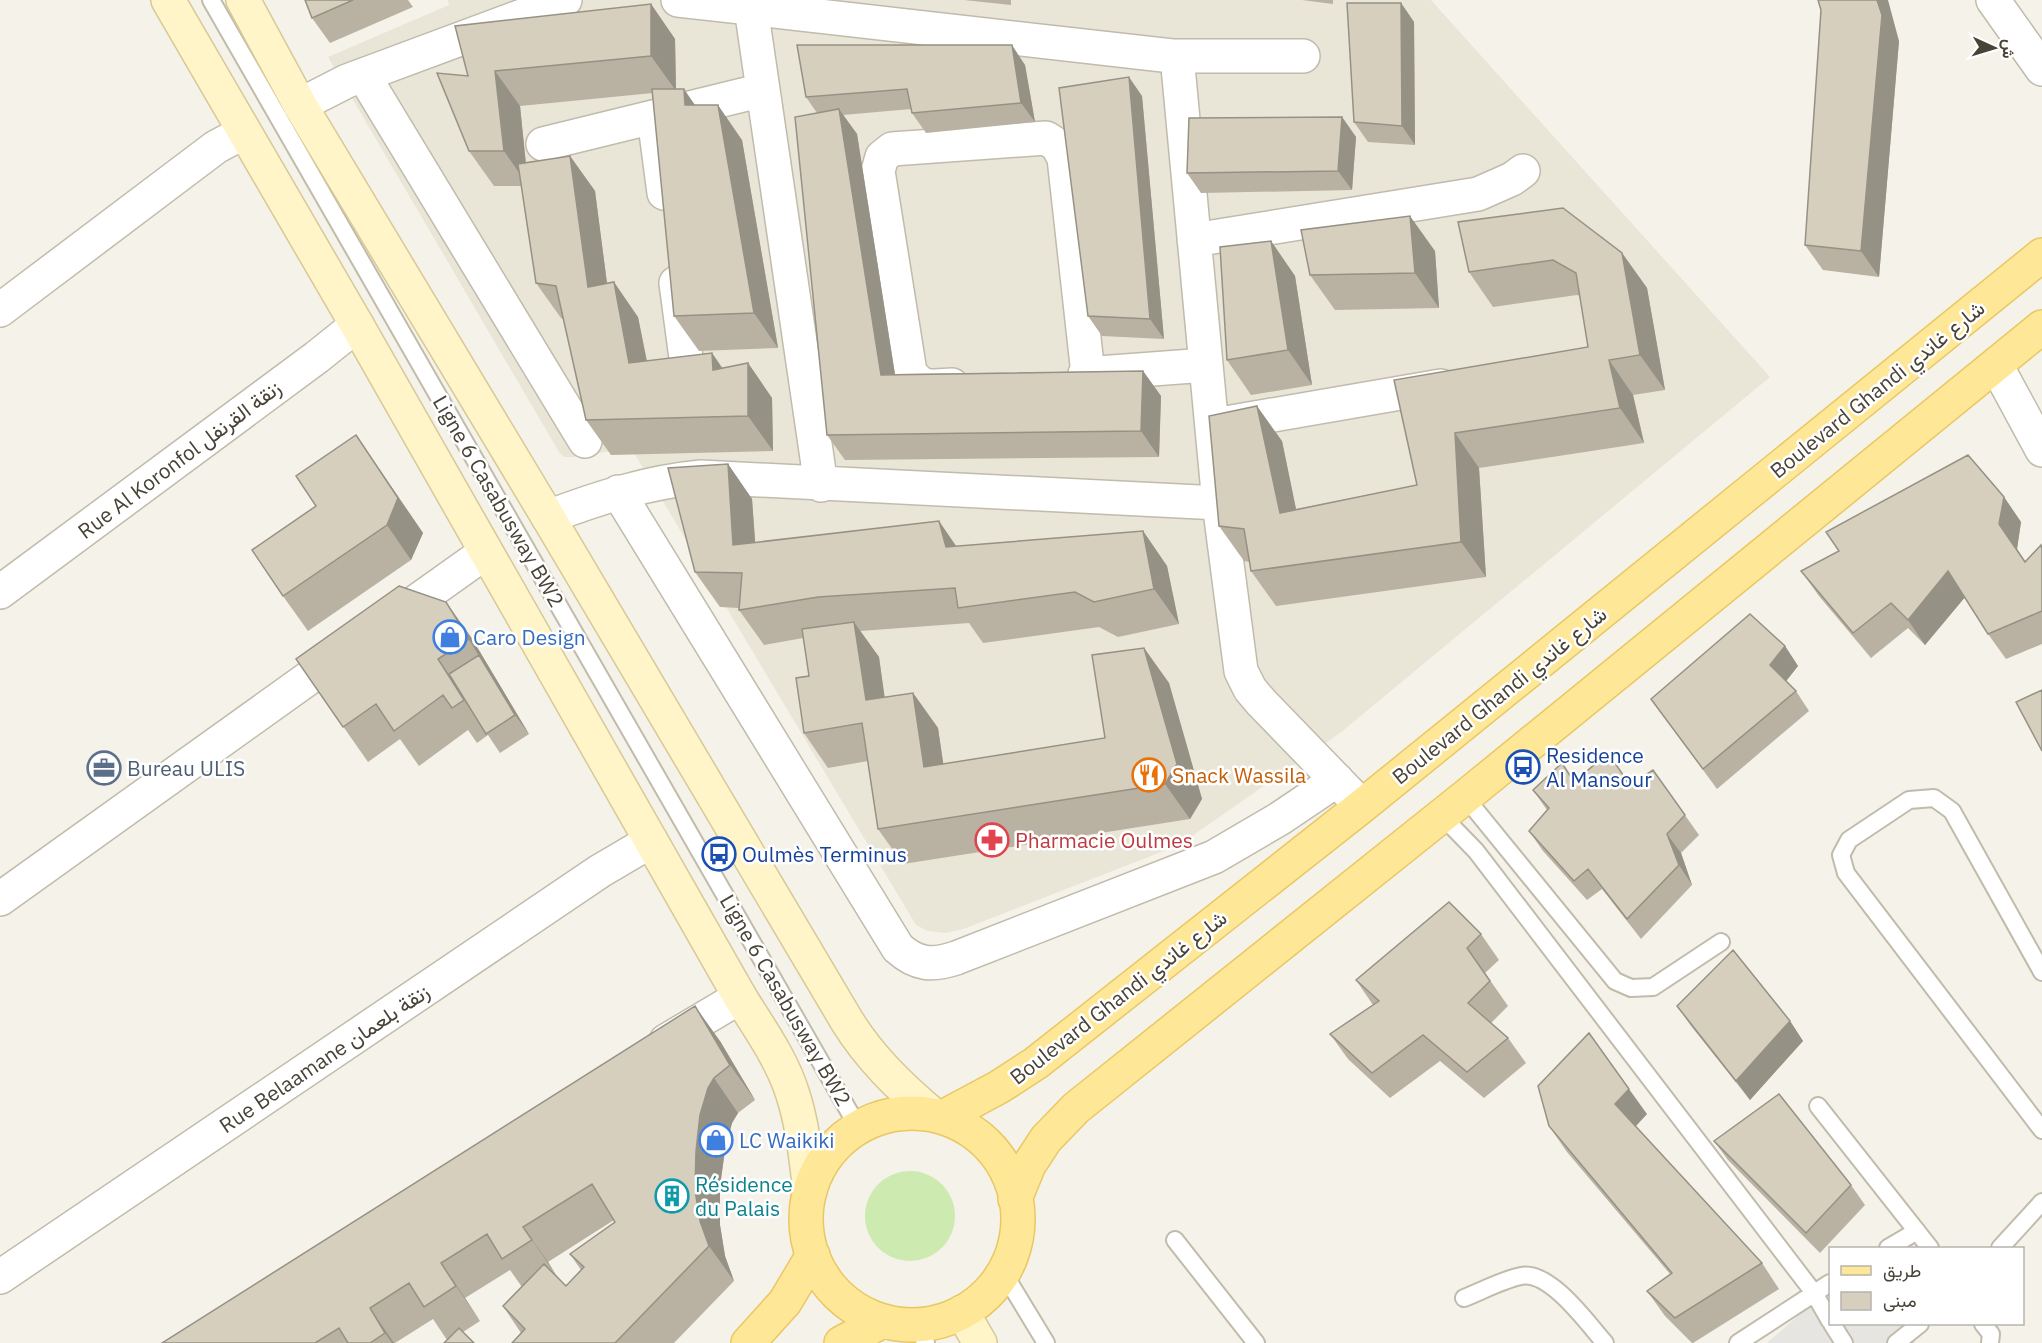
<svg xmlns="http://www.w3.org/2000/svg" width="2042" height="1343" viewBox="0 0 2042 1343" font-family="'IBM Plex Sans',Vazirmatn,sans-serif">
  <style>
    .residential { fill: #e9e5d7 }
    .green { fill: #cdebb1 }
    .parking { fill: #e6e5e1 }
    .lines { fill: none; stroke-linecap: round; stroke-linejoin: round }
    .service-casing { stroke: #c1bbab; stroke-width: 20 }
    .minor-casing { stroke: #c1bbab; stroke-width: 36 }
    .secondary-casing { stroke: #d7c997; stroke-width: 36 }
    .primary-casing { stroke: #e9c863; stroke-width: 36 }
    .service { stroke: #fff; stroke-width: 16 }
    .minor { stroke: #fff; stroke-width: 33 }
    .secondary { stroke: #fff5c9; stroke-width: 33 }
    .primary { stroke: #ffe798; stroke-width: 33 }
    .wall { fill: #b9b2a3; fill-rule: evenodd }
    .shaded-wall { fill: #969185 }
    .building { fill: #d7cfbe; stroke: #969185; stroke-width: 1.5 }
    .labels { text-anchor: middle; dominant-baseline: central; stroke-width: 5; stroke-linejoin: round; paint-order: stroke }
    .street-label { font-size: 21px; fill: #494337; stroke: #fff }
    .shop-label { font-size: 21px; fill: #366cbe; stroke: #fff; text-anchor: start }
    .transit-label { font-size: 21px; fill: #164399; stroke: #fff; text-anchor: start }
    .service-label { font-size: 21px; fill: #4e5e75; stroke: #fff; text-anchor: start }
    .food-label { font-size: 21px; fill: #c56008; stroke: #fff; text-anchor: start }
    .health-label { font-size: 21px; fill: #be3a42; stroke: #fff; text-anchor: start }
    .culture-label { font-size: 21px; fill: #0d838f; stroke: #fff; text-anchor: start }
  </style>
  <rect width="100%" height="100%" fill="#f5f2e9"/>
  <path class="residential" d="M448,0H1431L1770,377L1340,733L1179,845L966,928L946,933L928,931L916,925L631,448L573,457H564L559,452L328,57L449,5Z"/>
  <path class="green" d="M865 1216a45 45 0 1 1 90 0a45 45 0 1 1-90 0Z"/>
  <path class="parking" d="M1830,1288V1324H1900L1916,1343H1767Z"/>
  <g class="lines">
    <g class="service-casing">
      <path id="service" d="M211,0L858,1127
        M1465,797L1615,981L1631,988L1653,987L1721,942
        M1441,815L1476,851L1814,1293L1830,1321
        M2042,972L1952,811L1934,798L1909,800L1849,840L1841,855L1846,873L2042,1130
        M1818,1106L1930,1248
        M1175,1240L1256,1343
        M1888,1248L1917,1231
        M2000,1248L2042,1202
        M1003,1272L1046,1343
        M1464,1298C1482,1291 1502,1280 1521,1276C1550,1270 1588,1324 1605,1343
        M915,1324L926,1343
        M1832,1324L1844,1343
        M1983,1324L1991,1334L1990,1343
        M1738,1343L1830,1283
        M1896,1343L1920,1324"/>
    </g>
    <g class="minor-casing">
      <path id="minor" d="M678,0L1172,56H1303
        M1993,0L2042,69
        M751,8L821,485
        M1177,56L1219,503L1241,671L1250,689L1261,702L1353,797
        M364,76L585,441
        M300,105L347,81L565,0
        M654,117L664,193
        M543,144L763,90
        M1194,240L1478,194L1512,179L1523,171
        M676,283L686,358
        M0,310L216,147L244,132
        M1996,365L2042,450
        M1085,374L1206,365
        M952,385C932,386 922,390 910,372L878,171L882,157L892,149L1046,138L1057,145L1064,158L1088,374
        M1220,424L1441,386
        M618,492L898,948C917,965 932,966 956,958L1214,857L1279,819L1337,780
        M548,517C598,498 648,482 701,477L1219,503
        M0,592L317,357L357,325
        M389,621L486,552
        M0,899L345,652
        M666,1041L740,997
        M0,1277L600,871L651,841"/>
    </g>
    <g class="secondary-casing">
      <path id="secondary" d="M168,0L357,325L740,997C759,1028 782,1059 793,1095C803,1126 806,1159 810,1191
        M243,0L300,105L548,517L847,1021C870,1058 899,1086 932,1114
        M962,1312L980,1343"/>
    </g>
    <g class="primary-casing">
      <path id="primary" d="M806 1219a106 106 0 1 1 212 0a106 106 0 1 1-212 0Z
        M943,1117L999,1087L1036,1063L1362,806L2042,255
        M1015,1199L1029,1165L1046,1139L1076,1108L1465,797L2042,327
        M748,1343L785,1302L813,1255
        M841,1343L883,1321"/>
    </g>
    <use href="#service" class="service"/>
    <use href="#minor" class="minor"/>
    <use href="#secondary" class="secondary"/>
    <use href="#primary" class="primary"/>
  </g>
  <path class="wall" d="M305,0H408L413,7L330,43L312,18Z
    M964,0H1011V5Z
    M1302,0H1333V4Z
    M1401,3L1414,22L1415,145L1368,142L1354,122Z
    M651,4L675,39L676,89L695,105L742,140L778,348L699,351L674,316L653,93L520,106L526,163L570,156L595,191L607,283L638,317L647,361L712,353L722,368L748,363L772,398L773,451L611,455L586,420L563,319L561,318L536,283L521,186H494L469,151L468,76Z
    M1821,10L1899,41L1879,277L1823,270L1805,245Z
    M1025,65L1035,122L926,133L912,113L911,109L843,115L857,134L895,374L1143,371L1161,396L1159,457L845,460L827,435L817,113L806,97Z
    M1142,96L1164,339L1102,336L1088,316Z
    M1342,117L1356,137L1352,190L1201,193L1187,173Z
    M1458,222L1622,253L1647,288L1665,390L1633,395L1644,443L1479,468L1486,577L1276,606L1251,571L1250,562L1244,561L1219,526L1282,441L1296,509L1417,485L1394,380L1588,347L1580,296L1577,295L1493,307L1469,272Z
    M1271,241L1295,276L1312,385L1251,395L1227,360Z
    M1435,251L1439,308L1335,310L1310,275Z
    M356,435L423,533L411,560L308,631L283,596L316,506Z
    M728,464L752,499L755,543L957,546L1143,531L1167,566L1179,624L1118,637L1099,627L983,643L969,623L860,631L879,657L884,697L913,693L938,728L943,764L1105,738L1144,648L1169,683L1202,799L1190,819L903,864L878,829L868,761L828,768L804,733L809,676L803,638L764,645L739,610V608L720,607L695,572Z
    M2004,497L2021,522L2017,549L2025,562L2042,547V644L2006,659L1988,634L1965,597L1925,645L1908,628L1871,658L1819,596L1801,571Z
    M471,637L529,734L500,753L488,735L477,743L468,730L419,766L400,739L368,762L296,659Z
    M1785,646L1798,666L1786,681L1796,691L1809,711L1717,789L1651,699Z
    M1653,770L1699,835L1681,853L1692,885L1641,939L1602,889L1587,900L1543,851L1529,831L1547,810L1533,790L1575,781L1630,785Z
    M1481,934L1499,960L1485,973L1508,1006L1491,1023L1508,1038L1526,1063L1484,1098L1440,1061L1390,1098L1348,1059L1330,1034L1373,1005L1356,980Z
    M1677,1006L1790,1021L1803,1041L1750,1100L1691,1026Z
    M720,1041L755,1100L738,1113L732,1123L725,1150L720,1186V1225L725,1256L734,1281L674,1343H512L521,1333L503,1306L522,1287L510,1270L465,1298L480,1321L463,1332L447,1340L433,1319L395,1343H162ZM614,1220L615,1222L570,1254L581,1270L566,1286L556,1275L548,1262Z
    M1647,1114L1636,1126L1762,1263L1779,1289L1693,1343H1692L1665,1316L1647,1291L1670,1274L1567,1152L1549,1126Z
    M1714,1141L1851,1185L1865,1205L1820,1253L1728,1160Z"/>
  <path class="shaded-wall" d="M1877,0H1888L1899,41L1879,277L1861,251Z
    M1401,3L1414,22L1415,145L1402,126Z
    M651,4L675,39L676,91L651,56Z
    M1012,45L1025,65L1035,122L1021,103Z
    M495,71L520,106L528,186L504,151Z
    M1129,77L1142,96L1164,339L1150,319Z
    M684,89L708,124L685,105Z
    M718,105L742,140L778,348L754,313Z
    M839,109L857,134L899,400L881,375Z
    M1342,117L1356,137L1352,190L1338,171Z
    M570,156L595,191L612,322L588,287Z
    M1410,216L1435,251L1439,308L1415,273Z
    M1271,241L1295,276L1312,385L1288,350Z
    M1622,253L1647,288L1665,390L1640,355Z
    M614,282L638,317L654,398L629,363Z
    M712,353L736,388L713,370Z
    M1609,360L1633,395L1644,443L1620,408Z
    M748,363L772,398L773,451L748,416Z
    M1143,371L1161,396L1159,457L1141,431Z
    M1257,406L1282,441L1304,548L1280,513Z
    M1455,433L1479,468L1486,577L1461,542Z
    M356,435L423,533L411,560L387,525Z
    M728,464L752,499L758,580L733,545Z
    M2004,497L2021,522L2017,549L2042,587L1999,524Z
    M939,521L963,556L946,547Z
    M1143,531L1167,566L1179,624L1154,589Z
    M1948,571L1966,596L1925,645L1908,620Z
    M446,602L471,637L529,734L515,715Z
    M854,622L879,657L890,735L866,700Z
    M1785,646L1798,666L1783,685L1770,665Z
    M1144,648L1169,683L1202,799L1190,819L1165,784Z
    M438,659L463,694L488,735L464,700Z
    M913,693L938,728L949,802L924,767Z
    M1667,834L1681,853L1692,885L1679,865Z
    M695,1006L720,1041L755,1100L730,1065Z
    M1790,1021L1803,1041L1750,1100L1736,1081Z
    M714,1078L738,1113L732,1123L725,1150L720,1186V1225L725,1256L734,1281L709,1246L700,1221L695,1190L696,1151L700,1115L708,1088Z
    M1629,1089L1647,1114L1633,1129L1615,1104Z
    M523,1227L548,1262L556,1275L532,1240Z
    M441,1263L465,1298L480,1321L456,1286Z
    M370,1308L394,1343H392L385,1333Z"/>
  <path class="building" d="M305,0H353L312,18Z
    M1818,0H1877L1882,15L1861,251L1805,245L1821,10Z
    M1347,3H1401L1402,126L1354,122Z
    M651,4V56L495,71L504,151H469L437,73L468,76L455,26Z
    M797,45H1012L1021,103L912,113L907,89L806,97Z
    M1129,77L1150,319L1088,316L1059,88Z
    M652,89H684L685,105H718L754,313L674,316Z
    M839,109L881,375L1143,371L1141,431L827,435L795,117Z
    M1342,117L1338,171L1187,173L1189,118Z
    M570,156L588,287L614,282L629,363L712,353L713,370L748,363V416L586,420L556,286L536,283L518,164Z
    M1563,208L1622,253L1640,355L1609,360L1620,408L1455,433L1461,542L1251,571L1244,529L1219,526L1209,416L1257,406L1280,513L1417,485L1394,380L1588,347L1576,273L1553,260L1469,272L1458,222Z
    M1410,216L1415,273L1310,275L1301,230Z
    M1271,241L1288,350L1227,360L1220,247Z
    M356,435L398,498L387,525L283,596L252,550L316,506L296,476Z
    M1968,455L2004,497L1999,524L2025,562L2041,545L2042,549V611L1988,634L1948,571L1908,620L1891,603L1853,633L1801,571L1839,551L1826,532Z
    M728,464L733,545L939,521L946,547L1143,531L1154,589L1094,602L1075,592L958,608L955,588L818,597L739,610L742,573L695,572L668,468Z
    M399,586L446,602L469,639L438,659L464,700L452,708L443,695L394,731L376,704L343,727L296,659Z
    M1750,614L1785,646L1770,665L1796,691L1703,769L1651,699Z
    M854,622L866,700L913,693L924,767L1105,738L1092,655L1144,648L1177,764L1165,784L878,829L862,723L804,733L796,678L809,676L802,629Z
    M479,655L515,715L486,734L449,674Z
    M2042,690V751L2016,702Z
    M1608,753L1630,785L1653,770L1685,815L1667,834L1679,865L1627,919L1588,869L1574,881L1529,831L1549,808L1533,790L1562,763L1574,782Z
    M1449,902L1481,934L1467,948L1490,981L1468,1003L1508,1038L1467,1072L1423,1035L1372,1073L1330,1034L1379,1001L1356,980Z
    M1733,950L1790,1021L1736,1081L1677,1006Z
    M695,1006L730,1065L714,1078L708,1088L700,1115L696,1151L695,1190L700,1221L709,1246L615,1343H512L525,1329L503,1306L544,1264L566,1286L584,1267L570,1254L615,1222L592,1184L523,1227L532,1240L502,1259L487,1234L441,1263L456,1286L424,1307L409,1283L370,1308L385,1333L370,1343H348L339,1328L315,1343H162Z
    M1589,1033L1629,1089L1615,1104L1762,1263L1675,1318L1647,1291L1672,1273L1549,1126L1538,1086Z
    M1779,1094L1851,1185L1806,1233L1714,1141Z
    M459,1328L474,1343H444Z"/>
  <defs>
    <g id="shop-ring" transform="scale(1.725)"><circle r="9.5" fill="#fff" stroke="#3f7fe0" stroke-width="1.5"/><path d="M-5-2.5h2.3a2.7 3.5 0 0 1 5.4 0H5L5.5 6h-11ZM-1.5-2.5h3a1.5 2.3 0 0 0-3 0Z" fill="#3f7fe0"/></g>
    <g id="bus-ring" transform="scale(1.725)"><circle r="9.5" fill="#fff" stroke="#1a4fb4" stroke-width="1.5"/><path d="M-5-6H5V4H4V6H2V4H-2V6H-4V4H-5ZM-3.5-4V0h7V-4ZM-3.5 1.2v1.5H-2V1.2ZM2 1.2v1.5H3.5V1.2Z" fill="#1a4fb4"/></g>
    <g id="office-ring" transform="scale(1.725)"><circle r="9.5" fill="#fff" stroke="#5c6f8a" stroke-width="1.5"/><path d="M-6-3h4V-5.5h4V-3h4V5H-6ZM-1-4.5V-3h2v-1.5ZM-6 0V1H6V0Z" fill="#5c6f8a"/></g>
    <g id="restaurant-ring" transform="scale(1.725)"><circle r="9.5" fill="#fff" stroke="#e8710a" stroke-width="1.5"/><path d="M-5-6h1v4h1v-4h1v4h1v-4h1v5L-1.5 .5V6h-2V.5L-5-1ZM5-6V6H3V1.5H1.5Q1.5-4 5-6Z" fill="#e8710a"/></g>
    <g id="pharmacy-ring" transform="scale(1.725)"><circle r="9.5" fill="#fff" stroke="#e0444e" stroke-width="1.5"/><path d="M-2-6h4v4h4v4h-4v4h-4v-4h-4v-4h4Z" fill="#e0444e"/></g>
    <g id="building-ring" transform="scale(1.725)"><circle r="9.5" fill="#fff" stroke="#0f9aa8" stroke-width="1.5"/><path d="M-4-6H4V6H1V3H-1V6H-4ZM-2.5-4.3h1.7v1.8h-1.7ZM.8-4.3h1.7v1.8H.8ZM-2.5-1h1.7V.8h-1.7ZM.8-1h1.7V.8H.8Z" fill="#0f9aa8"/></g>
  </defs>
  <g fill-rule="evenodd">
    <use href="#shop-ring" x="450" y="637"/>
    <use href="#bus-ring" x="1523" y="767"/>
    <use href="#office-ring" x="104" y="768"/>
    <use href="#restaurant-ring" x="1149" y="775"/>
    <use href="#pharmacy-ring" x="992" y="840"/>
    <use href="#bus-ring" x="719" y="854"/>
    <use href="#shop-ring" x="716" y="1140"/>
    <use href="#building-ring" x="672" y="1196"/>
  </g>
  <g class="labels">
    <g class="street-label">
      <text transform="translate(1877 389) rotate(-39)">Boulevard Ghandi شارع غاندي</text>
      <text transform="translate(179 459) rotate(-37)">Rue Al Koronfol زنقة القرنفل</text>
      <text transform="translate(499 501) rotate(60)">Ligne 6 Casabusway BW2</text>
      <text transform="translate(1499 695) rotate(-39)">Boulevard Ghandi شارع غاندي</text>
      <text transform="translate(1118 997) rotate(-38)">Boulevard Ghandi شارع غاندي</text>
      <text transform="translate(786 1000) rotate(60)">Ligne 6 Casabusway BW2</text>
      <text transform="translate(324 1058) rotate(-34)">Rue Belaamane زنقة بلعمان</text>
    </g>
    <g class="shop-label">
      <text x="473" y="637">Caro Design</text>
      <text x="739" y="1140">LC Waikiki</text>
    </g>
    <g class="transit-label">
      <text x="1546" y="755">Residence<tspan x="1546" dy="24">Al Mansour</tspan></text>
      <text x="742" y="854">Oulmès Terminus</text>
    </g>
    <g class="service-label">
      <text x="127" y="768">Bureau ULIS</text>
    </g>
    <g class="food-label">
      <text x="1172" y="775">Snack Wassila</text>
    </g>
    <g class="health-label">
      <text x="1015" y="840">Pharmacie Oulmes</text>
    </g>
    <g class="culture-label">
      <text x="695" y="1184">Résidence<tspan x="695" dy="24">du Palais</tspan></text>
    </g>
  </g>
  <rect x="1829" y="1247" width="195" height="78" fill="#ffffff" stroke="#b6b4af" stroke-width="1.5"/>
  <rect x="1841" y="1266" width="30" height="9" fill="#ffe798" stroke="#b6b4af" stroke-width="1.5"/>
  <text x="1883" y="1277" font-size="18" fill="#494337">طريق</text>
  <rect x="1841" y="1292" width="30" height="18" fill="#d7cfbe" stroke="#b6b4af" stroke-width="1.5"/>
  <text x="1883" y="1307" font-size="18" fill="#494337">مبنى</text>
  <g transform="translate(1994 48) rotate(94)" stroke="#ffffff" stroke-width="4.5" paint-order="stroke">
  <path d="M0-4.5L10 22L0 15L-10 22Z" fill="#494337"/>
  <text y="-9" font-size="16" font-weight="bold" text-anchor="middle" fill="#494337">ش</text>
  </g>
</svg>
